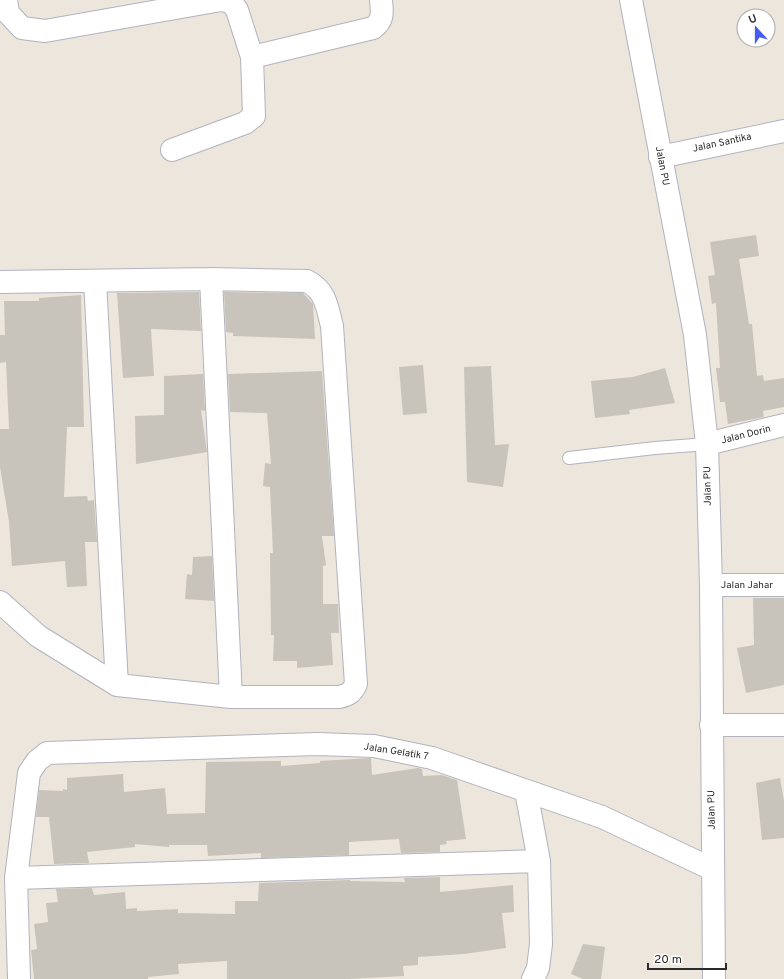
<svg xmlns="http://www.w3.org/2000/svg" width="784" height="979" viewBox="0 0 784 979" font-family="Overpass,sans-serif">
  <style>
    .building { fill: #c8c4bc }
    .lines { fill: none; stroke-linecap: round; stroke-linejoin: round }
    .service-casing { stroke: #b1b3be; stroke-width: 14 }
    .minor-casing { stroke: #b1b3be; stroke-width: 24 }
    .tertiary-casing { stroke: #b1b3be; stroke-width: 24 }
    .service { stroke: #fff; stroke-width: 12 }
    .minor { stroke: #fff; stroke-width: 22 }
    .tertiary { stroke: #fff; stroke-width: 22 }
    .labels { text-anchor: middle; dominant-baseline: central; stroke-width: 3.5; stroke-linejoin: round; paint-order: stroke }
    .street-label { font-size: 10px; fill: #2b2b2b; stroke: #fff }
  </style>
  <rect width="100%" height="100%" fill="#ece6dd"/>
  <path class="building" d="M756,235L759,256L739,259L749,324H752L757,376L763,375L764,381L784,378V407L763,411L764,417L728,424L725,402H720L716,368H720L716,303L712,304L708,276L715,275L710,242Z
    M199,292L201,331L151,329L154,376L123,378L117,293Z
    M224,292L303,293L313,304L315,339L233,336V333L226,332Z
    M81,295L84,427H67L64,497L87,496L88,501L94,500L97,542H85L87,586L67,587L65,561L12,566L9,522L0,467V429H9L6,362L0,363V335H5L4,301H39V298Z
    M423,365L427,413L403,415L399,367Z
    M491,366L495,445L509,444L503,487L467,482L464,367Z
    M665,368L675,403L629,410L630,414L595,418L591,381L633,377Z
    M322,371L334,536H322L326,565L323,566V604H338L339,633H331L333,665L297,668V661H273L274,635H271L270,553H273L271,510L270,487L263,486L265,463L271,464L267,413L230,412L228,374Z
    M203,374L205,411L201,410L207,452L136,464L135,416L164,415V376Z
    M212,556L214,601L185,599L187,574L192,575L193,557Z
    M753,598H784V685L746,693L737,648L754,645Z
    M371,758L372,775L418,768L422,769L423,776L442,775L457,780L466,839L446,841L447,844L440,845V852L401,853L399,839L349,842V855L261,858V853L208,856L207,845H169V847L135,844V847L87,852L89,863L54,864L49,817H36L39,790L63,791V789L67,790V778L123,774L124,792L165,788L167,814L205,813L206,762L281,761V766L320,763V761Z
    M780,778L784,801V838L762,840L756,783Z
    M440,877V892L513,885L514,912L502,913L506,948L464,954L418,957V965L403,966L404,976L349,979H227V961L178,964L179,974L148,977V979H34L31,950L37,949L34,924L48,922L46,903L58,902L56,889L92,888L94,895L125,892L126,909L137,908V911L178,909V913L235,914V901H258L259,883L350,880V881L405,882L404,878Z
    M583,944L605,947L601,979H583L571,974Z"/>
  <g class="lines">
    <g class="service-casing">
      <path id="service" d="M569,458L655,448L707,444"/>
    </g>
    <g class="minor-casing">
      <path id="minor" d="M6,0L8,13L22,28L45,31L221,0L231,2L237,10L252,57L373,28C384,20 382,12 381,0
        M172,150L245,123L254,116L252,57
        M660,157L784,131
        M211,279L231,697
        M95,281L117,685
        M0,282L211,279L307,281C326,291 327,307 332,326L356,684C352,693 348,695 339,697H231L117,685L38,636L0,602
        M707,444L784,425
        M711,585H784
        M711,725H784
        M526,791L539,861L541,944L538,968L533,979
        M16,878L539,861
        M19,979L16,878L29,773L37,761L47,753L317,744L374,746L432,758L602,817L712,869"/>
    </g>
    <g class="tertiary-casing">
      <path id="tertiary" d="M631,0L695,335L707,444L711,585L714,979"/>
    </g>
    <use href="#service" class="service"/>
    <use href="#minor" class="minor"/>
    <use href="#tertiary" class="tertiary"/>
  </g>
  <g class="labels">
    <g class="street-label">
      <text transform="translate(722 143) rotate(-12)">Jalan Santika</text>
      <text transform="translate(662 166) rotate(79)">Jalan PU</text>
      <text transform="translate(746 435) rotate(-14)">Jalan Dorin</text>
      <text transform="translate(708 486) rotate(-91)">Jalan PU</text>
      <text x="747" y="585">Jalan Jahar</text>
      <text transform="translate(396 752) rotate(9)">Jalan Gelatik 7</text>
      <text transform="translate(712 810) rotate(-91)">Jalan PU</text>
    </g>
  </g>
  <g transform="translate(756 28) rotate(339)"><circle r="19" fill="#ffffff" stroke="#aaaaaa"/>
  <path d="M0-3L7 15L0 10L-7 15Z" fill="#425cf4"/>
  <text y="-6" font-size="11" font-weight="bold" text-anchor="middle" fill="#2b2b2b">U</text>
  </g>
  <path d="M648 963v6h78v-6" fill="none" stroke="#2b2b2b" stroke-width="2"/>
  <text x="654" y="963" font-size="12" fill="#2b2b2b" stroke="#ffffff" stroke-width="3" paint-order="stroke">20 m</text>
</svg>
